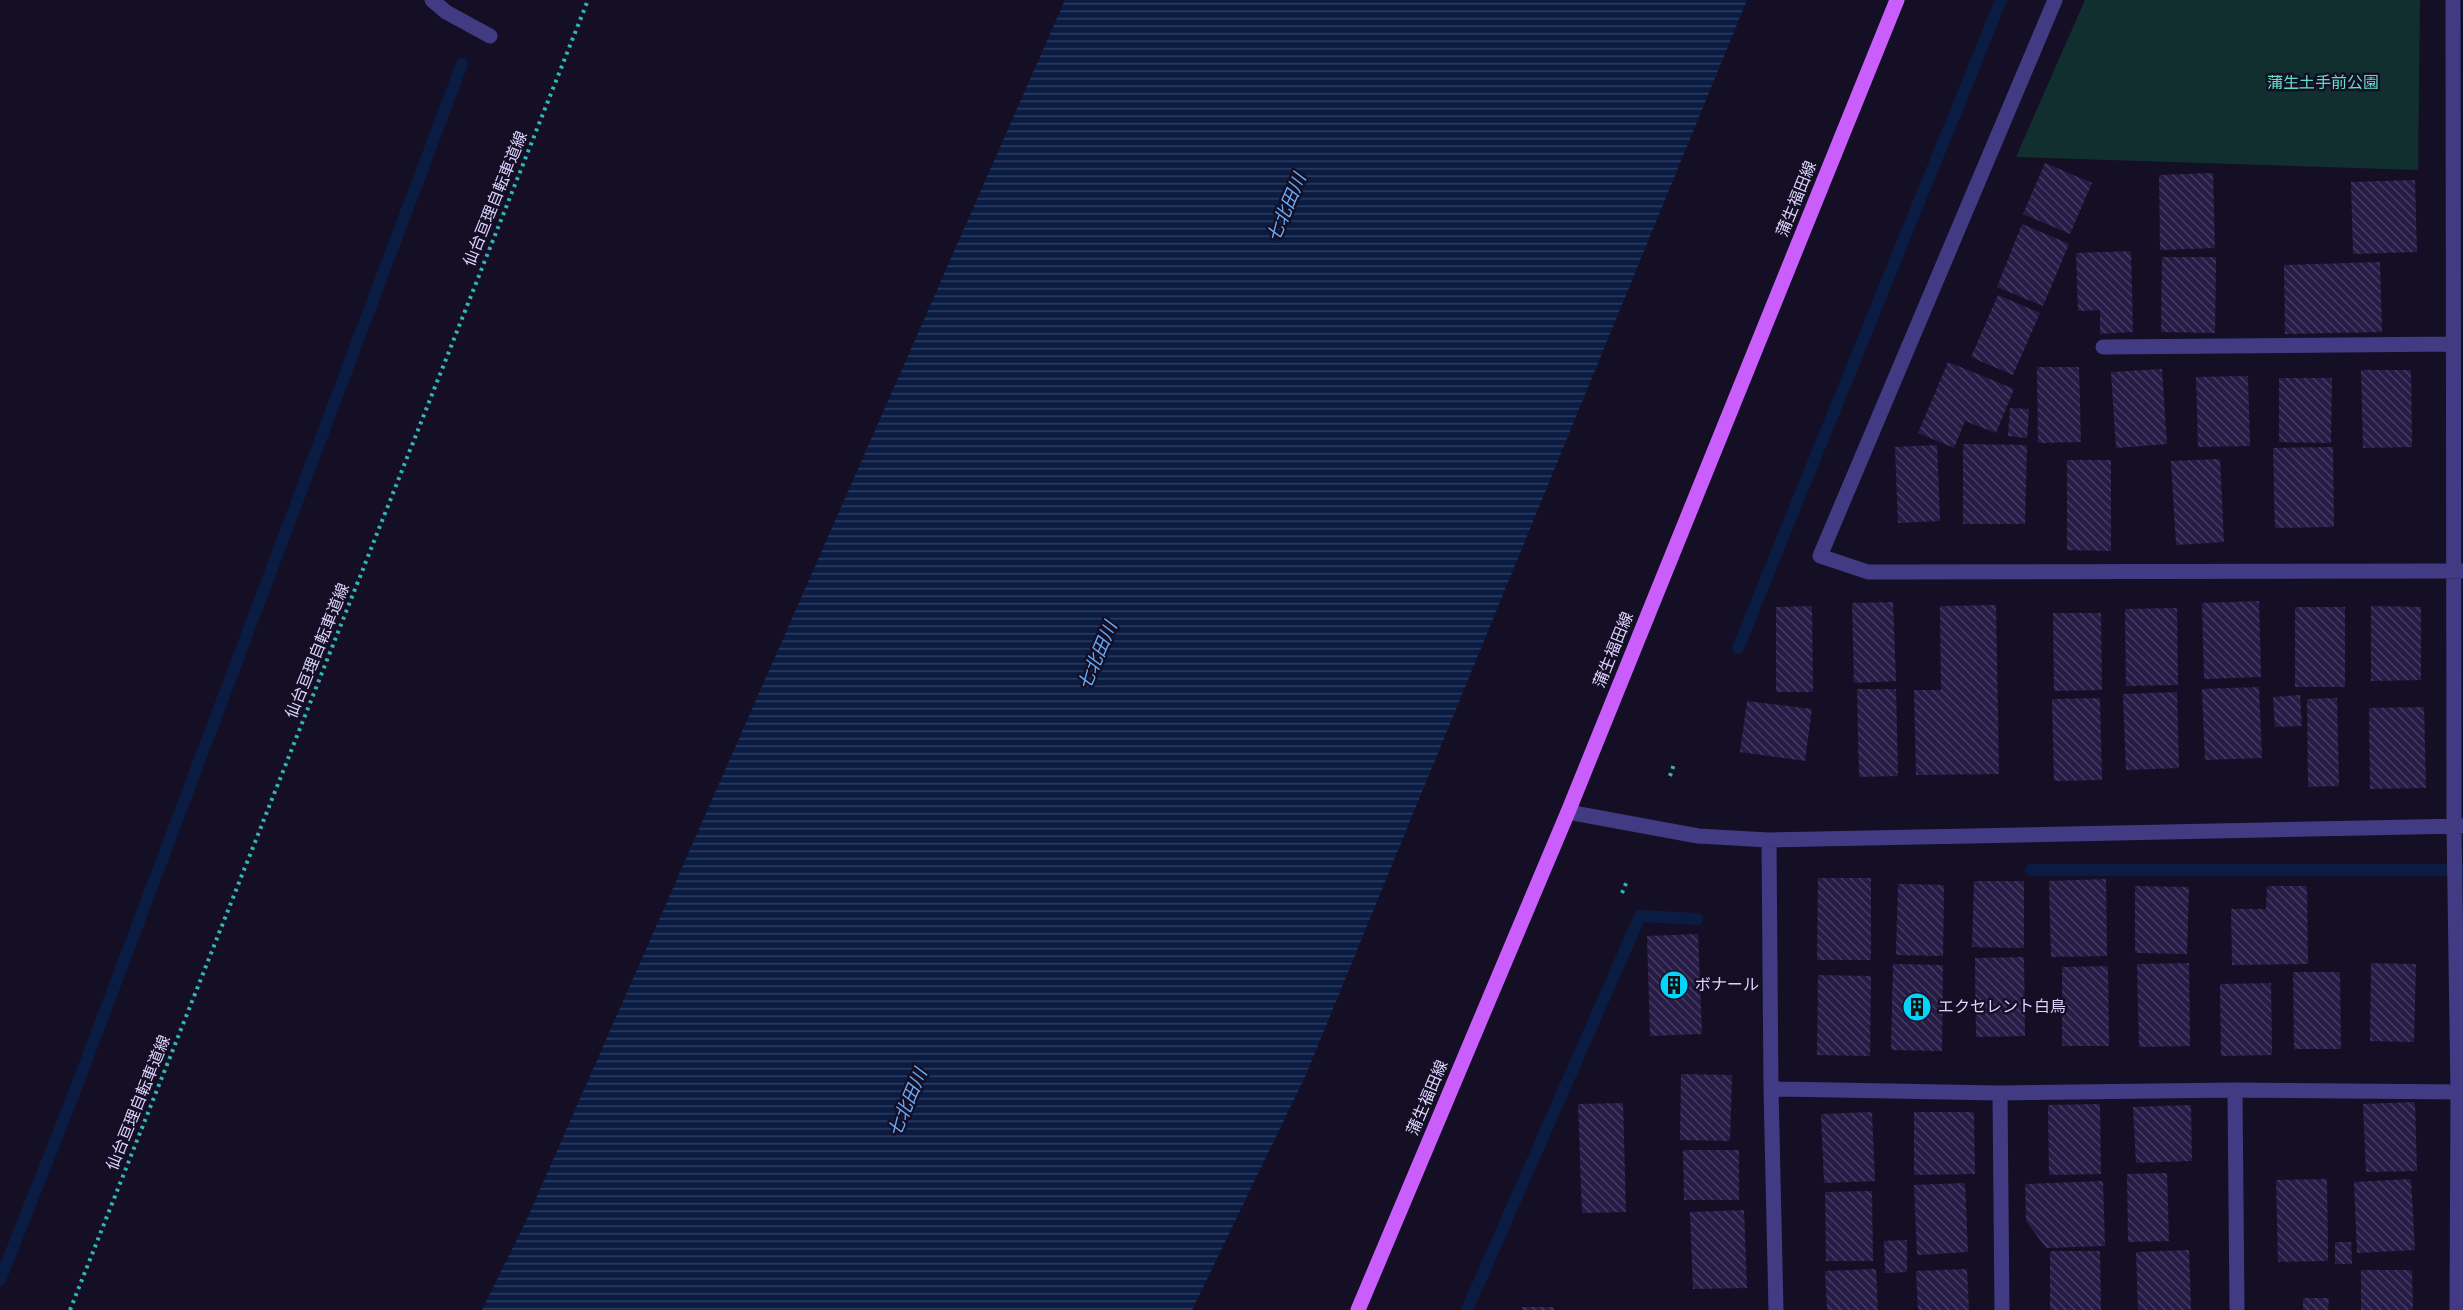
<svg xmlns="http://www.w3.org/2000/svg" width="2463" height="1310" viewBox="0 0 2463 1310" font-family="'Sofia Sans Condensed','Noto Sans JP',sans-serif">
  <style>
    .park { fill: #122f2f }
    .water { fill: url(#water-rules) }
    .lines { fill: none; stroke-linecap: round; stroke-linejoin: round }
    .stream { stroke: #0b1c43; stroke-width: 12 }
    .building { fill: url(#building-back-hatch) }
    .path { stroke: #31b5b5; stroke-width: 4; stroke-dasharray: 3 4.5; stroke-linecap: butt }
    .minor { stroke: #423b83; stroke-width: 15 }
    .major { stroke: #ca5efc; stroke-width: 15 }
    .labels { text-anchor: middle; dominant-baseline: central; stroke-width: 5; stroke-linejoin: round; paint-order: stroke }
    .park-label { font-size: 16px; fill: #61dec6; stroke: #140f25 }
    .street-label { font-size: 16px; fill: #dcd4fe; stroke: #140f25 }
    .poi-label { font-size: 16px; fill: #dcd4fe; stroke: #140f25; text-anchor: start }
    .water-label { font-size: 18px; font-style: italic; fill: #64adfc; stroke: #140f25 }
  </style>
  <defs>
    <pattern id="water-rules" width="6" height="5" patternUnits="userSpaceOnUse" patternTransform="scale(1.5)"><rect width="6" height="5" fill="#0b1c43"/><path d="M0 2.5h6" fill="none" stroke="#2e3c5f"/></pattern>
    <pattern id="building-back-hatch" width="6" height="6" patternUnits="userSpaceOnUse" patternTransform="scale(1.5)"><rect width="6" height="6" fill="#271c46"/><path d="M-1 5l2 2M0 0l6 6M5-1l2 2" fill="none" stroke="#463c62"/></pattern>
  </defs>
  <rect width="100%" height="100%" fill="#140f25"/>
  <path class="park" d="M2085,0H2420L2418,170L2016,157Z"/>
  <path class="water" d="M1065,0H1747L1305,1077L1192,1310H482L526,1221Z"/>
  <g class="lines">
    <path class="stream" d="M1738,648L2001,0
      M2031,870H2463
      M0,1280L70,1104L462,64
      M1467,1310L1640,916L1697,919"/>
  </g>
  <path class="building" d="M2045,163L2092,183L2070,234L2023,214Z
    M2213,173L2215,248L2160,250L2159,175Z
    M2415,180L2417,252L2353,254L2351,182Z
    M2022,224L2069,244L2043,306L1997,287Z
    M2131,251L2133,332L2100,334V310L2078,311L2076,253Z
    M2162,257H2216L2215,333L2161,332Z
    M2380,262L2382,332L2285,334L2284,265Z
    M1998,295L2040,313L2013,375L1971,357Z
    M1948,362L2014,389L1996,433L1965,421L1954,448L1918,433Z
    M2037,367H2079L2081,442L2038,443Z
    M2162,369L2167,444L2116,448L2111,372Z
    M2361,370H2411L2412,447L2363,448Z
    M2248,376L2250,446L2198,447L2196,377Z
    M2279,378H2332L2331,443L2279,442Z
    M2010,408L2029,409L2027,438L2008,436Z
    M1963,444L2027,445L2025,524H1963Z
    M1937,445L1940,521L1898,523L1895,447Z
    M2333,447L2334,527L2275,528L2273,448Z
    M2220,459L2224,542L2176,545L2171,461Z
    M2067,460H2111V551L2067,550Z
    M2259,601L2261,677L2204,679L2202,603Z
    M1893,602L1896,681L1854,683L1852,603Z
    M1996,605L1999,774L1916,775L1914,690H1941L1940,606Z
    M1812,606L1813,692H1776V607Z
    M2371,606L2421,607V680L2371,681Z
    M2295,607H2345V687H2295Z
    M2177,608L2178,685L2126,686L2125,609Z
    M2053,613H2101L2102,690L2054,691Z
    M2259,687L2262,758L2205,760L2202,689Z
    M1857,689H1896L1898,776L1859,777Z
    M2177,692L2179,768L2126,770L2123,694Z
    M2300,695L2302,726L2275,727L2273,697Z
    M2100,698L2102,780L2054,781L2052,699Z
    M2337,698L2339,786L2308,787L2307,699Z
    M1747,701L1812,709L1805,761L1740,752Z
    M2424,707L2426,788L2370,789L2369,708Z
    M1818,878H1871V960H1817Z
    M2106,879L2107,956L2051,957L2049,881Z
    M1974,881H2024V948L1972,947Z
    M1898,884L1944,885L1943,956L1896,955Z
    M2135,886L2189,887L2187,954L2135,953Z
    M2267,886H2307L2308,964L2232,965L2231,909H2266Z
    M1698,934L1702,1034L1650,1036L1647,936Z
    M2024,957L2025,1036L1976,1037L1975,958Z
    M2189,963L2190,1046L2139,1047L2137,964Z
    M2371,963L2416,964L2414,1042L2370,1041Z
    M1893,964L1943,965L1942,1051L1891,1050Z
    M2108,966L2109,1046H2062V967Z
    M2293,972H2340L2341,1049H2294Z
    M1818,975L1871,976L1870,1056L1817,1055Z
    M2271,983L2272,1055L2221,1056L2220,984Z
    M1681,1074L1732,1075L1730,1141L1680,1140Z
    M2415,1102L2417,1171L2366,1172L2363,1104Z
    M1623,1103L1626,1212L1582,1213L1578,1104Z
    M2100,1104L2101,1174L2049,1175L2048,1105Z
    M2191,1105L2192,1161L2136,1163L2133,1107Z
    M1872,1112L1875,1181L1824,1183L1821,1114Z
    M1914,1112H1974L1975,1174L1914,1175Z
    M1683,1150H1739V1200H1684Z
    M2167,1173L2169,1241L2128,1242L2127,1174Z
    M2327,1179L2328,1261L2278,1262L2276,1180Z
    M2411,1179L2415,1250L2357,1253L2354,1182Z
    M2103,1181L2105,1246L2046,1248L2026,1221L2025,1184Z
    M1965,1183L1968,1252L1917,1255L1914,1185Z
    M1872,1191L1873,1261H1826L1825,1192Z
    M1744,1210L1747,1288L1693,1289L1690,1212Z
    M1907,1240V1272L1885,1273L1884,1241Z
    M2335,1242H2351L2352,1264H2335Z
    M2189,1250L2191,1310H2138L2136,1252Z
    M2050,1251H2100L2101,1310H2050Z
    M1876,1269L1878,1310H1827L1825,1271Z
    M1967,1269L1969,1310H1918L1916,1271Z
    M2361,1270H2412L2413,1310H2361Z
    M2303,1298H2329L2328,1310H2303Z
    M1522,1307H1554V1310H1522Z"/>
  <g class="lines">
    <path class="path" d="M1670,776L1674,764
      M1622,893L1627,881
      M70,1310L588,0"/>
    <path class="minor" d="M432,0L446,12L490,36
      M2055,0L1820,556L1868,572L2463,571
      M2453,0L2454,826L2458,1092L2457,1310
      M2103,347L2453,344
      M1568,812L1698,836L1769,840L2463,826
      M1769,840L1771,1089L1776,1310
      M1771,1089L2000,1093L2235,1090L2463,1092
      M2235,1090L2237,1310
      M2000,1093L2002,1310"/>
    <path class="major" d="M1358,1310L1568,812L1897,0"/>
  </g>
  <defs>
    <g id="building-disc" transform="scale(1.5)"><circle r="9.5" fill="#05d4fa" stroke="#140f25"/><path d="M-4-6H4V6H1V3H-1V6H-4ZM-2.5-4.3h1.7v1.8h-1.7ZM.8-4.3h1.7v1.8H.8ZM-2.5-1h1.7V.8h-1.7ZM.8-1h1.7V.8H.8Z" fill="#111"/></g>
  </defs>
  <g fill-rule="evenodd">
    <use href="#building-disc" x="1674" y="985"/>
    <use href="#building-disc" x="1917" y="1007"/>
  </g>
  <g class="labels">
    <g class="park-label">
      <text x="2323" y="83">蒲生土手前公園</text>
    </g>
    <g class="street-label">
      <text transform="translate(496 199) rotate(-68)">仙台亘理自転車道線</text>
      <text transform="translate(1797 199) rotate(-68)">蒲生福田線</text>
      <text transform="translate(1614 650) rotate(-68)">蒲生福田線</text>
      <text transform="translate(318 651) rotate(-68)">仙台亘理自転車道線</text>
      <text transform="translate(1428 1098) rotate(-67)">蒲生福田線</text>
      <text transform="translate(139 1103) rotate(-68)">仙台亘理自転車道線</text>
    </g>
    <g class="poi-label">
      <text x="1695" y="985">ボナール</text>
      <text x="1938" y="1007">エクセレント白鳥</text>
    </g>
    <g class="water-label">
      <text transform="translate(1287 208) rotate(-67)">七北田川</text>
      <text transform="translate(1098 656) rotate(-67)">七北田川</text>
      <text transform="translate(908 1103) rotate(-67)">七北田川</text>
    </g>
  </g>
</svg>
